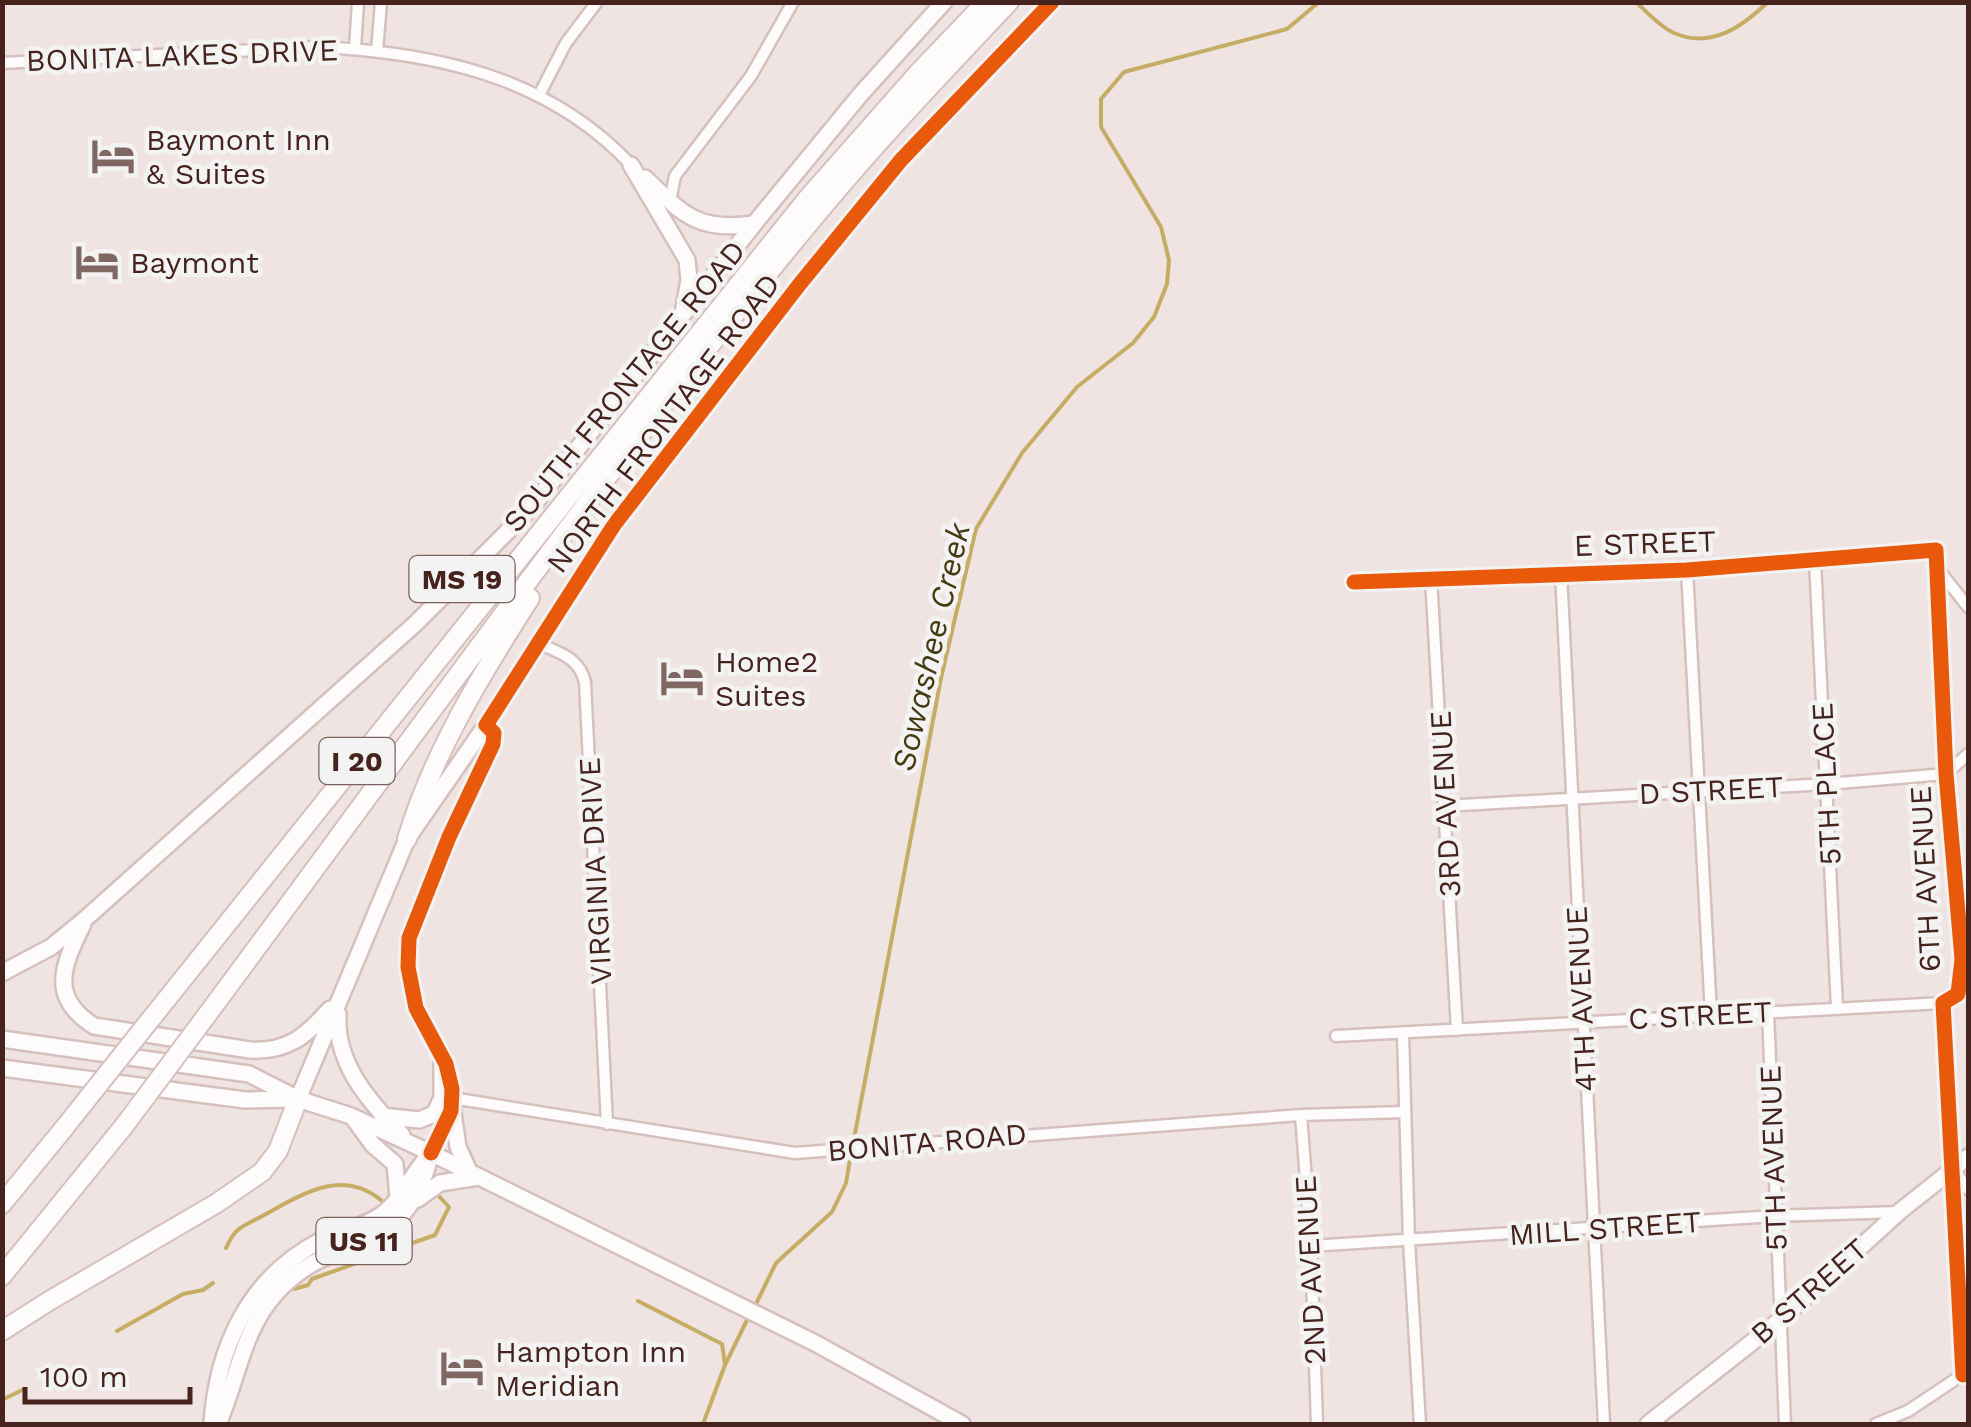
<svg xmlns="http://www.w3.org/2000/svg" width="1971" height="1427" viewBox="0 0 1971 1427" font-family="'Work Sans',sans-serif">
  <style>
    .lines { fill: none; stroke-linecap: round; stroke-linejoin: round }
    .stream { stroke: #c6ad65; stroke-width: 4 }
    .street-casing { stroke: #d6c0bd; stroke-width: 15 }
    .secondary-casing { stroke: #d6c0bd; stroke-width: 20 }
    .primary-casing { stroke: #d6c0bd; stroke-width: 20 }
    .highway-casing { stroke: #d6c0bd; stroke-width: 22 }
    .street { stroke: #fdfbfb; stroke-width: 10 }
    .secondary { stroke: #fdfbfb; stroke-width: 15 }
    .primary { stroke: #fdfbfb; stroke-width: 15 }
    .highway { stroke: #fdfbfb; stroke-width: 18 }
    .highway-bridge-casing { stroke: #d6c0bd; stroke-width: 22; stroke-linecap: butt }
    .highway-bridge { stroke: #fdfbfb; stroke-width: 18 }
    .cycleway-casing { stroke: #f3f3f3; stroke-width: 21 }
    .cycleway { stroke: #e8590c; stroke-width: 15 }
    .labels { text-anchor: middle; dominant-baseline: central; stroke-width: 9; stroke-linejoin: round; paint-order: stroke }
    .shield { fill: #f3f3f3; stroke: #7a615d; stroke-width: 2.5 }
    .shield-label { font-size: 28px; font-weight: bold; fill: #46231d }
    .street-label { font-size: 30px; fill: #46231d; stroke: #f3f3f3 }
    .poi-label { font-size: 30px; fill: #46231d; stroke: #f3f3f3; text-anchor: start }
    .water-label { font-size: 32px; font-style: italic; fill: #473910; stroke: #f3f3f3 }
  </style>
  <rect width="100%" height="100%" fill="#efe4e2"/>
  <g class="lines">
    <path class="stream" d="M1636,2C1647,12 1660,27 1674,33C1711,49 1742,27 1768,2
      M853,1144L941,678L976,529L1022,453L1077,387L1133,343L1154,317L1167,284L1169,260L1161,227L1101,127V99L1124,72L1287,29L1319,2
      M226,1248C236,1225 245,1226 266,1214C304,1193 343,1168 382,1201
      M294,1289L308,1285L312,1279L435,1235L449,1207L436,1193
      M638,1301L722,1344L725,1365
      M755,1306L776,1263L832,1212L846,1183L851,1153
      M117,1331L183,1294L203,1290L213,1283
      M2,1400L22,1390
      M703,1424L725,1365L750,1314"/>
    <g class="street-casing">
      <path id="street" d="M355,48L358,2
        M377,51L381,2
        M2,63L316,47C433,52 548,76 631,165
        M539,95L566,43L597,2
        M670,201L675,176L751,76L793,2
        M1815,561L1837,1007
        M1938,569L1968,607
        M1687,570L1711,1014
        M1561,573L1604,1424
        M1431,578L1457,1030
        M1354,582L1687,570L1936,550L1946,774L1962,959L1958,994L1943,1003L1963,1375
        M538,643C559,653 579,657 585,682L607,1124
        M1445,806L1827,784L1946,774L1968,754
        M1768,1012L1785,1424
        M1403,1033L1409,1241L1420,1424
        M1336,1036L1943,1003
        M452,1098L795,1153L1301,1115L1405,1112
        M1301,1115L1311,1246L1317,1424
        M431,1153L451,1111L452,1089L446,1064L416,1008L408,967L409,938L449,837L493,744L494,733L486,725L614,525L799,285L901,160L1052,2
        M1954,1170L1968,1189
        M1311,1246L1774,1216L1899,1212
        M1876,1424L1908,1411L1968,1371"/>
    </g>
    <g class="secondary-casing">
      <path id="secondary" d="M631,165L687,260L689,280L683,313
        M645,178C683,214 697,232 754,224
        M452,1106L458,1147L469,1171
        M431,1153L815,1343L962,1424
        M1648,1424L1779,1321L1899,1212L1968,1157"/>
    </g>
    <g class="primary-casing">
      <path id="primary" d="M83,924C63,965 48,997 94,1026L250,1050C288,1052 306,1036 330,1009
        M2,973L51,947L84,920L415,624L531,508L754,224L860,95L944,2
        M338,1014C335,1063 369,1102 402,1135
        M2,1039L249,1074L298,1099L351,1116L431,1153
        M2,1068L245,1100L294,1099
        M298,1099L407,839L486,725
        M382,1116L419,1120L434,1114L442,1098V1054
        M354,1119L373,1145L395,1164L398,1198
        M418,1199L440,1183L479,1177
        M212,1424C217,1347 249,1278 320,1241C340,1231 366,1227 384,1213C404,1197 413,1171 431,1153
        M218,1424C238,1379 242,1330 277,1292C336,1228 406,1260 430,1156"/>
    </g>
    <g class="highway-casing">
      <path id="highway" d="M407,839C433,753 482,673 530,598
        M150,1020L807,199L919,72L986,2
        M198,1027C402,753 601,472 821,209C880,138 945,70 1009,2
        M2,1204L65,1127
        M2,1276L124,1126
        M2,1331L49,1301L217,1203L262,1172L278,1151L298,1099"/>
    </g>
    <use href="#street" class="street"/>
    <use href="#secondary" class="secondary"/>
    <use href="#primary" class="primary"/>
    <use href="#highway" class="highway"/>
    <g class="highway-bridge-casing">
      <path id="highway-bridge" d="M124,1126L198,1027
        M65,1127L150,1020"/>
    </g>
    <use href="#highway-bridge" class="highway-bridge"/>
    <g class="cycleway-casing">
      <path id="cycleway" d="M1354,582L1687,570L1936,550L1946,774L1962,959L1958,994L1943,1003L1963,1375
        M431,1153L451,1111L452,1089L446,1064L416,1008L408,967L409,938L449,837L493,744L494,733L486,725L614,525L799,285L901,160L1052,2"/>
    </g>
    <use href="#cycleway" class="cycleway"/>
  </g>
  <defs>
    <g id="hotel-bare" transform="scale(3.45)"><path d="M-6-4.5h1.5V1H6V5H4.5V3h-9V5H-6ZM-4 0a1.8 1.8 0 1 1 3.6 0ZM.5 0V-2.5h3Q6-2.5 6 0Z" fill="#816762" stroke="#f3f3f3" stroke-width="2.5" paint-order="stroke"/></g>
  </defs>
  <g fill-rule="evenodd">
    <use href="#hotel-bare" x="113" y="156"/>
    <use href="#hotel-bare" x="97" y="262"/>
    <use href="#hotel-bare" x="682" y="678"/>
    <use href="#hotel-bare" x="462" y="1368"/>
  </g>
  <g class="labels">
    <g class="shield">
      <rect x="409.5" y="556" width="105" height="46" rx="8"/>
      <rect x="319.5" y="738" width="75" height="46" rx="8"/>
      <rect x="316.5" y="1218" width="95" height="46" rx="8"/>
    </g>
    <g class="shield-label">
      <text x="462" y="579">MS 19</text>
      <text x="357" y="761">I 20</text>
      <text x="364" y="1241">US 11</text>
    </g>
    <g class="street-label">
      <text transform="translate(182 55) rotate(-2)">BONITA LAKES DRIVE</text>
      <text transform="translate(624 386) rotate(-51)">SOUTH FRONTAGE ROAD</text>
      <text transform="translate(663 423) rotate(-53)">NORTH FRONTAGE ROAD</text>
      <text transform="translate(1645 543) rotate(-2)">E STREET</text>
      <text transform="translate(1826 784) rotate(-93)">5TH PLACE</text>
      <text transform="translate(1711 790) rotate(-3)">D STREET</text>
      <text transform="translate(1445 804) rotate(-93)">3RD AVENUE</text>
      <text transform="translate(595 871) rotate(-93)">VIRGINIA DRIVE</text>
      <text transform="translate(1925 879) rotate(-93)">6TH AVENUE</text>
      <text transform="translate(1581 999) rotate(-93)">4TH AVENUE</text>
      <text transform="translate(1700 1015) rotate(-3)">C STREET</text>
      <text transform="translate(927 1142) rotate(-5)">BONITA ROAD</text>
      <text transform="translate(1773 1158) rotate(-92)">5TH AVENUE</text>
      <text transform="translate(1605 1228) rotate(-4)">MILL STREET</text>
      <text transform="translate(1310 1270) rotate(-93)">2ND AVENUE</text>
      <text transform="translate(1809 1291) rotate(-41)">B STREET</text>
    </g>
    <g class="poi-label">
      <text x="146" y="139">Baymont Inn<tspan x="146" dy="34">&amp; Suites</tspan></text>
      <text x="130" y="262">Baymont</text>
      <text x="715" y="661">Home2<tspan x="715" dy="34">Suites</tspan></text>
      <text x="495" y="1351">Hampton Inn<tspan x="495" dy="34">Meridian</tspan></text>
    </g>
    <g class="water-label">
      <text transform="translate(931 647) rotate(-77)">Sowashee Creek</text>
    </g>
  </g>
  <rect width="1971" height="1427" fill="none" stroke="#46231d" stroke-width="10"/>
  <path d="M25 1387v15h165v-15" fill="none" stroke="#46231d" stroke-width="5"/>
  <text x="40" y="1387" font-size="30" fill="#46231d" stroke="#f3f3f3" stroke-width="8" paint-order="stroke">100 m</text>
</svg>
